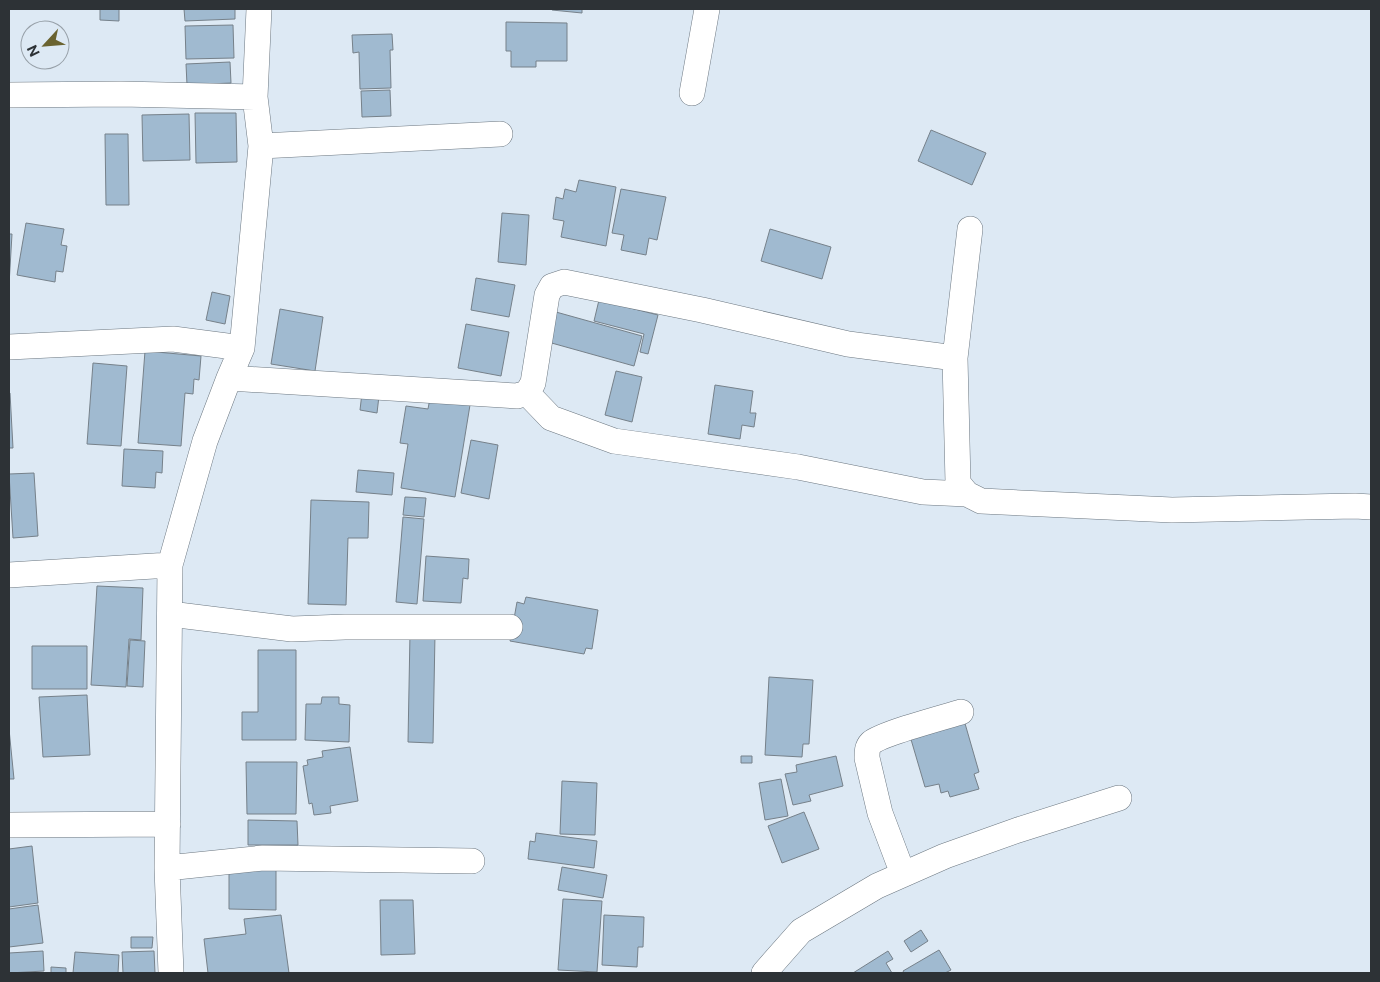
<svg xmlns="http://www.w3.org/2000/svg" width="1380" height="982" viewBox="0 0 1380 982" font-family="'Public Sans',sans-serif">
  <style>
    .building { fill: #a0bad0; stroke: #76818a }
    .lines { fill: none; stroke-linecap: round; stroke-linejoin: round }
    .minor-casing { stroke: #6c7780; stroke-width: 26 }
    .minor { stroke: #fff; stroke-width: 25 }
  </style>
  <rect width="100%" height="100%" fill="#dde9f4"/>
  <path class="building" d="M100,9H119V21L100,20Z
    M184,9H235V19L185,21Z
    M552,9H582V13L552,10Z
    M506,22L567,23V61H536V67H511V51H506Z
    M233,25L234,58L186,59L185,26Z
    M392,34L393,50H390L391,88L360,89L359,52L353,53L352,35Z
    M230,62L231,83L187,85L186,64Z
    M390,90L391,116L362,117L361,91Z
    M195,113H236L237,162L196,163Z
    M189,114L190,160L143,161L142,115Z
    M931,130L986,153L972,185L918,161Z
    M105,134H128L129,205H106Z
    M579,180L616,187L606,246L561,237L564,221L553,219L556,197L563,199L565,189L576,192Z
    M621,189L666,197L657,240L649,238L646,255L621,250L624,235L612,233Z
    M502,213L529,215L526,265L498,262Z
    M26,223L64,229L61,245L67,246L63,272L56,271L55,282L17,275Z
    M770,229L831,247L822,279L761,261Z
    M9,234H12L9,285Z
    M476,278L515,285L509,317L471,310Z
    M212,292L230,296L225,324L206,320Z
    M599,300L658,315L648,354L640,352L644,334L594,321Z
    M280,309L323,317L315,371L271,364Z
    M556,312L642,336L634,366L548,342Z
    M466,324L509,332L501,376L458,368Z
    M145,351L201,356L199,380L194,379L193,394L185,393L181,446L138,443Z
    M93,363L127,366L121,446L87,444Z
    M616,371L642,377L632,422L605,415Z
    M715,385L753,391L750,413H756L754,427L742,425L740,439L708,434Z
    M9,393H10L13,448H9Z
    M362,393L379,396L377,413L360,410Z
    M430,398L470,405L455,497L401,488L408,444L400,443L406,406L428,409Z
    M471,440L498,445L489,499L461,493Z
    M124,449L163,451L162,473L156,472L155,488L122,486Z
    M358,470L394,473L392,495L356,492Z
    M34,473L38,536L13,538L9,474Z
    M405,497L426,498L424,517L403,515Z
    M311,500L369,502L368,538H348L346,605L308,604Z
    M403,517L424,519L417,604L396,602Z
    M426,556L469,559L468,579L463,578L461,603L423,601Z
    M97,586L143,588L141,640L129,639L126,687L91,685Z
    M526,597L598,610L592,649L586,648L584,654L510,641L517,602L524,604Z
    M410,633L435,634L433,743L408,742Z
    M130,640L145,641L143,687L127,686Z
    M32,646H87V689H32Z
    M258,650H296V740H242V712H258Z
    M769,677L813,680L809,744H803L802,757L765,755Z
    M87,695L90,755L43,757L39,697Z
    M322,697H339V704L350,705L349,742L305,740L306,704H321Z
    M964,720L979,772L974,774L979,789L950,797L948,791L941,793L939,784L925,787L910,736Z
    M9,729L14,779H9Z
    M350,747L358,801L330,806L331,813L314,815L312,803L309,804L303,766L308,765L307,760L323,757L322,751Z
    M741,756H752V763H741Z
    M836,756L843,786L809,795L811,801L793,805L785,774L797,772L796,765Z
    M246,762H297L296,814H247Z
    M781,779L788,816L765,820L759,783Z
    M562,781L597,783L595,835L560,834Z
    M804,812L819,849L782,863L768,826Z
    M248,820L297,821L298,845H248Z
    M536,833L597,841L594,868L528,859L530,841L535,842Z
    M32,846L38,903L9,907V849Z
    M562,867L607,875L603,898L558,890Z
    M229,870H276V910L229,909Z
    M563,899L602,901L597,972L558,970Z
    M380,900H413L415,954L381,955Z
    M38,905L43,943L9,947V909Z
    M281,915L289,973H208L204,939L246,934L244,919Z
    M604,915L644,917L643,947H638L637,967L602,965Z
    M921,930L928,941L911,952L904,941Z
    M131,937H153L152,948H131Z
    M939,950L951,970L945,973H904L903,971Z
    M43,951L44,971L9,973V953Z
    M154,951L155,973H123L122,952Z
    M888,951L893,959L886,963L892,973H853Z
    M75,952L119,955L118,973H73Z
    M51,967L66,968V973H51Z"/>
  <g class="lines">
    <g class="minor-casing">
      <path id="minor" d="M692,93L707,9
        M9,95L121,94L255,97
        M261,146L500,134
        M970,229L955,358L958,483L967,494L981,501L1172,510L1355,506L1371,507
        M9,347L173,339L242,348
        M229,378L517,396L527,393L533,383L547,295L552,286L564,282L702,310L848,344L955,358
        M527,393L551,418L614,441L798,467L923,492L967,494
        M9,575L170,565
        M170,614L292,629L345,627H510
        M9,825L168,824
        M167,868L263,858L472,861
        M903,874L880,813L867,758C867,752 867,747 871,743C881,734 944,717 961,712
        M171,973L167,868L170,565L205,441L229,378L242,348L261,146L255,97L259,9
        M764,973L801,931L877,886L945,856L1018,830L1119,798"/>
    </g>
    <use href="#minor" class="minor"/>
  </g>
  <rect width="1380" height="982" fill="none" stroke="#2d3236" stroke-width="20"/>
  <g transform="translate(45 45) rotate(244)"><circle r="24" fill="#dde9f4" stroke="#97a0a8"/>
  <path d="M0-4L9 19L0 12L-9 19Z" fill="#6a6330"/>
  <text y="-8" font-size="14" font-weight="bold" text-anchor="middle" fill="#2d3236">N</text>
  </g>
</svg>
